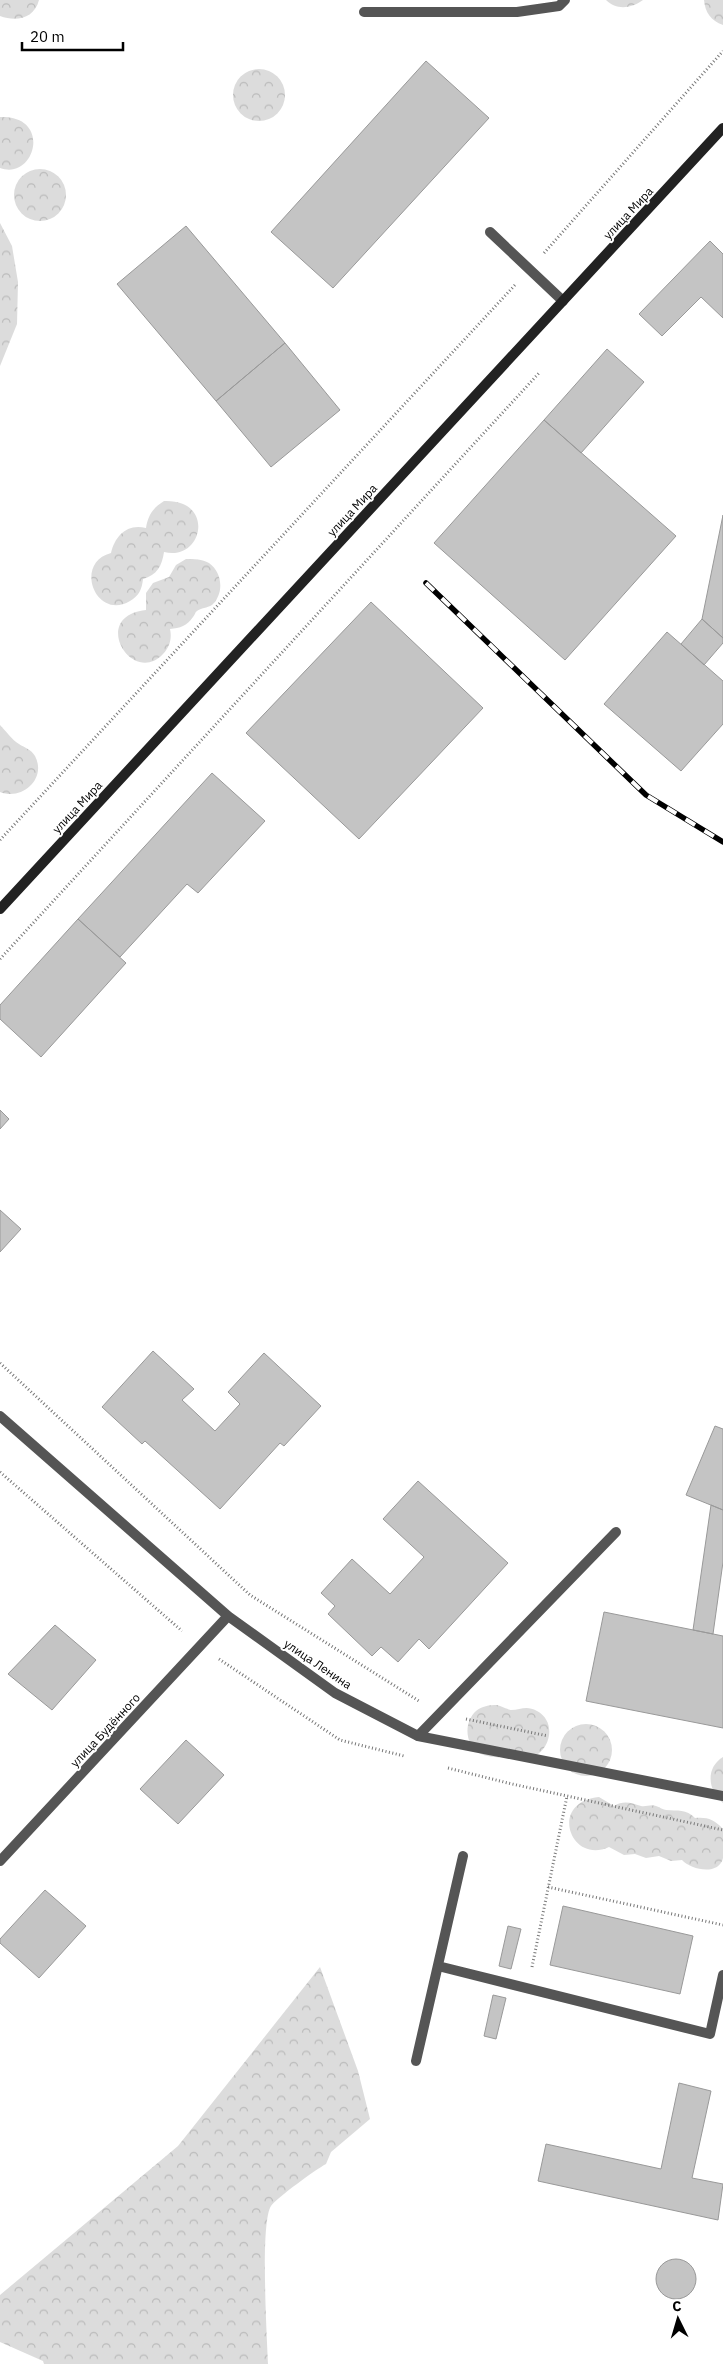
<svg xmlns="http://www.w3.org/2000/svg" width="723" height="2364" viewBox="0 0 723 2364" font-family="'IBM Plex Sans',sans-serif">
  <style>
    .forest { fill: url(#forest-crowns) }
    .building { fill: #c4c4c4; stroke: #999 }
    .lines { fill: none; stroke-linecap: round; stroke-linejoin: round }
    .path { stroke: #777; stroke-width: 3; stroke-dasharray: 1 2.5; stroke-linecap: butt }
    .service { stroke: #555; stroke-width: 10 }
    .minor { stroke: #555; stroke-width: 10 }
    .secondary { stroke: #222; stroke-width: 10 }
    .rail-casing { stroke: #000; stroke-width: 5.5 }
    .rail { stroke: #fff; stroke-width: 4; stroke-dasharray: 11; stroke-linecap: butt }
    .labels { text-anchor: middle; dominant-baseline: central; stroke-width: 4; stroke-linejoin: round; paint-order: stroke }
    .street-label { font-size: 12px; fill: #000; stroke: #fff }
  </style>
  <defs>
    <pattern id="forest-crowns" width="20" height="18" patternUnits="userSpaceOnUse" patternTransform="scale(1.25)"><rect width="20" height="18" fill="#dcdcdc"/><path d="M2 6a3 3 0 1 1 6 0M12 15a3 3 0 1 1 6 0" fill="none" stroke="#bbb"/></pattern>
  </defs>
  <rect width="100%" height="100%" fill="#fff"/>
  <path class="forest" d="M0,0H39C34,19 16,22 0,16Z
    M606,0H643C632,8 617,11 606,0Z
    M704,0H723V25C711,21 705,12 704,0Z
    M233 95a26 26 0 1 1 52 0a26 26 0 1 1-52 0Z
    M0,117C53,115 35,181 0,168Z
    M14 195a26 26 0 1 1 52 0a26 26 0 1 1-52 0Z
    M0,223L12,246L18,282L17,324L0,366Z
    M164,501C216,499 203,562 164,552C162,566 157,575 143,579C142,589 139,596 130,601C96,621 73,563 111,553C115,536 127,523 146,528C148,515 153,508 164,501Z
    M186,559C194,559 202,559 209,563C223,573 224,594 212,605C207,608 201,608 197,611C195,612 195,615 193,617C187,626 180,628 170,629C172,638 170,647 163,654C132,687 89,616 146,610V593L153,583L169,577L176,565Z
    M0,725C6,731 12,740 19,744C25,748 31,749 35,756C47,779 22,801 0,792Z
    M497,1705C501,1706 509,1710 511,1710C521,1710 526,1705 537,1711C560,1723 548,1760 523,1758C509,1757 493,1759 481,1754C465,1746 463,1723 476,1711C482,1706 489,1705 497,1705Z
    M560 1750a26 26 0 1 1 52 0a26 26 0 1 1-52 0Z
    M723,1757V1803C708,1791 705,1768 723,1757Z
    M599,1797L614,1806C624,1800 631,1803 641,1806C646,1807 651,1804 656,1806C659,1807 664,1810 666,1810C678,1811 686,1809 695,1818C707,1817 714,1819 723,1829C723,1838 723,1849 723,1858C719,1876 691,1870 682,1860L671,1861L659,1856L646,1858L635,1854L624,1855L609,1847C570,1865 548,1802 599,1797Z
    M320,1967L358,2071L370,2119L331,2152L326,2164C315,2170 278,2197 271,2206C260,2223 267,2337 268,2364H44L43,2361L0,2342V2295L178,2146Z"/>
  <path class="building" d="M426,61L489,118L333,288L271,232Z
    M186,226L285,343L216,401L117,284Z
    M710,241L723,254V318L701,297L662,336L639,314Z
    M285,343L340,410L271,467L216,401Z
    M607,349L644,382L581,453L544,420Z
    M544,420L676,536L565,660L434,543Z
    M723,515V638L702,619Z
    M371,602L483,708L359,839L246,733Z
    M702,619L723,638V643L704,665L681,644Z
    M667,632L723,681V724L681,771L604,704Z
    M212,773L265,821L198,893L187,884L120,957L78,919Z
    M78,919L126,963L41,1057L0,1019V1005Z
    M0,1110L9,1119L0,1129Z
    M0,1210L21,1229L0,1252Z
    M153,1351L194,1389L182,1400L215,1431L240,1404L228,1392L264,1353L321,1406L284,1446L280,1443L220,1509L145,1441L142,1444L102,1407Z
    M715,1426L723,1429V1510L686,1495Z
    M418,1481L508,1563L429,1649L419,1639L398,1662L381,1647L372,1656L328,1614L335,1606L321,1593L352,1559L390,1594L424,1557L383,1519Z
    M711,1505L723,1510V1562L713,1634L693,1630Z
    M604,1612L723,1636V1728L586,1701Z
    M55,1625L96,1660L52,1710L8,1674Z
    M186,1740L224,1775L178,1824L140,1789Z
    M45,1890L86,1926L39,1978L0,1943V1939Z
    M563,1906L693,1936L680,1994L550,1965Z
    M508,1926L521,1929L511,1969L499,1966Z
    M493,1995L506,1998L496,2039L484,2036Z
    M679,2083L711,2091L692,2178L723,2184L718,2220L538,2181L546,2144L661,2169Z
    M656 2279a20 20 0 1 1 40 0a20 20 0 1 1-40 0Z"/>
  <g class="lines">
    <path class="path" d="M544,253L723,51
      M0,840L515,285
      M0,959L540,372
      M0,1363L250,1595L419,1701
      M0,1472L182,1631
      M219,1659L340,1740L404,1756
      M466,1719L548,1736
      M448,1768L512,1784L723,1830
      M548,1887L723,1925
      M532,1967L567,1796"/>
    <path class="service" d="M490,232L563,301
      M418,1736L616,1532
      M438,1966L710,2034L723,1975
      M416,2061L463,1856"/>
    <path class="minor" d="M364,12H517L559,6L565,0
      M0,1416L228,1616L335,1693L418,1736L723,1796
      M0,1861L228,1616"/>
    <path class="secondary" d="M0,909L723,128"/>
    <g class="rail-casing">
      <path id="rail" d="M426,583L646,795L723,842"/>
    </g>
    <use href="#rail" class="rail"/>
  </g>
  <g class="labels">
    <g class="street-label">
      <text transform="translate(628 213) rotate(-47)">улица Мира</text>
      <text transform="translate(352 510) rotate(-47)">улица Мира</text>
      <text transform="translate(77 807) rotate(-47)">улица Мира</text>
      <text transform="translate(318 1664) rotate(34)">улица Ленина</text>
      <text transform="translate(105 1730) rotate(-47)">улица Будённого</text>
    </g>
  </g>
  <g transform="translate(678 2319) rotate(355)" stroke="#ffffff" stroke-width="4" paint-order="stroke">
  <path d="M0-4L9 19L0 12L-9 19Z" fill="#000000"/>
  <text y="-8" font-size="14" font-weight="bold" text-anchor="middle" fill="#000000">С</text>
  </g>
  <path d="M22 42v8h101v-8" fill="none" stroke="#000000" stroke-width="2.5"/>
  <text x="30" y="42" font-size="15" fill="#000000" stroke="#ffffff" stroke-width="4" paint-order="stroke">20 m</text>
</svg>
